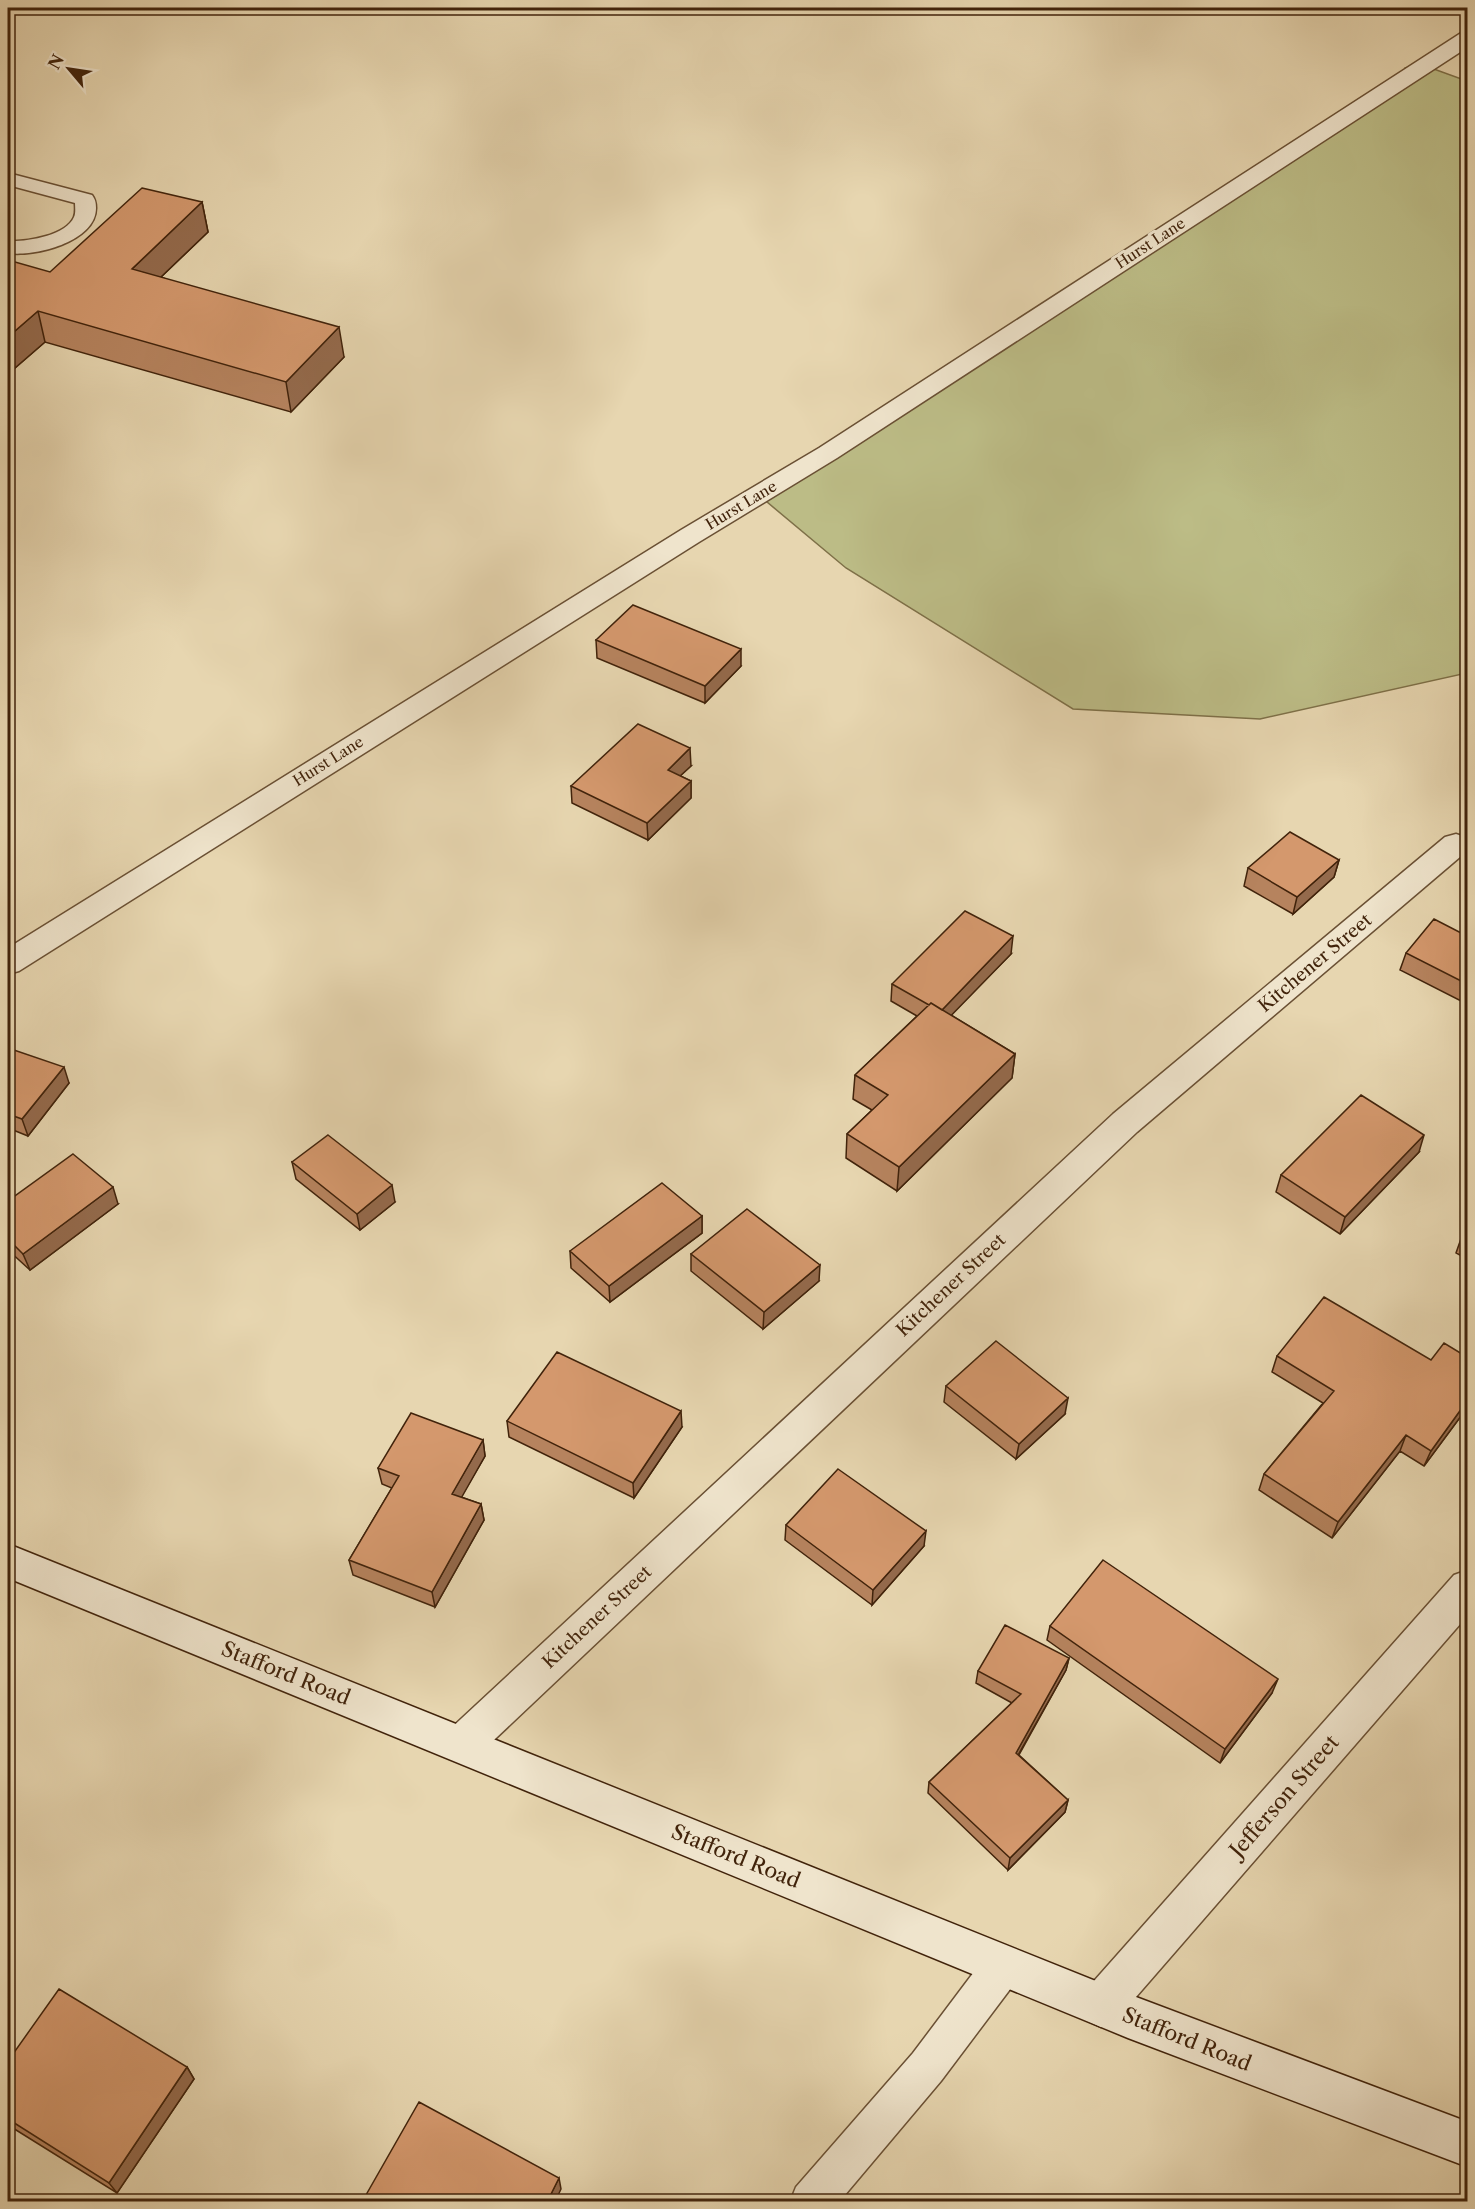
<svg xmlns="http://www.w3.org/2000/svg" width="1475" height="2209" viewBox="0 0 1475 2209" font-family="'Libre Caslon Text',serif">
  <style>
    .green { fill: #bcbc86; stroke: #7e7048; stroke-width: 1.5 }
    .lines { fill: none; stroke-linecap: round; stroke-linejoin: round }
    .lane-casing { stroke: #6a5034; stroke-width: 3 }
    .street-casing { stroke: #6a5034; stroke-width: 3 }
    .secondary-casing { stroke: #41230b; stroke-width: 3 }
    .lane { fill: #efe4cc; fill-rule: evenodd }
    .street { fill: #efe4cc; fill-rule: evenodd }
    .secondary { fill: #efe4cc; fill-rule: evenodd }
    .wall { fill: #b6835e; stroke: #41230b; stroke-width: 1.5 }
    .shaded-wall { fill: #946a4c; stroke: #41230b; stroke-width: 1.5 }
    .building { fill: #d4986d; stroke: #41230b; stroke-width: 1.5 }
    .labels { text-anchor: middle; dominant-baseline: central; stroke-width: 6; stroke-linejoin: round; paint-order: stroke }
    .far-street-label { font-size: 15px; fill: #41230b; stroke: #efe4cc }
    .street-label { font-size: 18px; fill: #41230b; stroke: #efe4cc }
    .near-street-label { font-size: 21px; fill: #41230b; stroke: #efe4cc }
  </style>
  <rect width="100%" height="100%" fill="#e7d6b0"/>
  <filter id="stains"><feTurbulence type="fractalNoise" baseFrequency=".00333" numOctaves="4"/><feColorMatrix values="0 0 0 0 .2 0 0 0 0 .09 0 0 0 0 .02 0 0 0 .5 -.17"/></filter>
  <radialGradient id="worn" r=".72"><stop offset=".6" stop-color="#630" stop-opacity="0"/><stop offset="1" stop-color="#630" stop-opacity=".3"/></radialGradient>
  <path class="green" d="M1420,64L1467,81V673L1260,719L1073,709L846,568L755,492L1212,198L1223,187L1229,186L1406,72L1405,68Z"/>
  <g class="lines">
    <g class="lane-casing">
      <path id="lane" d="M8,173L92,195C95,199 96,202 96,208C96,242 34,257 8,253V241C25,242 66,236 74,217C76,213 75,207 75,203L8,185Z
        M1003,1947L1017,1952L1023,1966L1017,1980L941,2081L839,2202H790L796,2187L913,2053L989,1952Z"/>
    </g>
    <g class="street-casing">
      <path id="street" d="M1468,31V47L837,458L699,542L19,971L8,974V948L681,530L819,448L1461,33Z
        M1456,834L1468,838L1467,851L1137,1132L476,1757L462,1763L448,1757L442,1744L448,1731L1113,1114L1445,837Z
        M1468,1570V1615L1116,2020L1101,2027L1086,2020L1079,2005L1086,1990L1454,1575Z"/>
    </g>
    <g class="secondary-casing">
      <path id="secondary" d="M8,1544L1128,1994L1468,2122V2167L1128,2038L8,1578Z"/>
    </g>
    <use href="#lane" class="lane"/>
    <use href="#street" class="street"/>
    <use href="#secondary" class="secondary"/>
  </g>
  <path class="wall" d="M202,202L208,232L161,277L344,357L291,412L45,342L8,374L50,272Z
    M596,640L741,666L705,703L597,658Z
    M691,766L680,776L691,781V798L648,840L572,803L571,786Z
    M1339,860L1334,877L1293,914L1244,886L1248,868Z
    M1467,936V1004L1400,970L1406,953Z
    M1011,954L951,1015L1015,1054L1012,1078L897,1191L846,1158L847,1134L872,1110L853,1099L855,1075L917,1016L891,1001L892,984Z
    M8,1048L69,1083L28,1136L8,1128Z
    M1419,1152L1340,1234L1276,1192L1281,1175Z
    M292,1162L395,1202L360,1230L296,1179Z
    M8,1201L118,1204L30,1270L8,1250Z
    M702,1216V1233L610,1302L571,1268L570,1251Z
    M1467,1230V1259L1456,1253L1462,1236Z
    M691,1254L819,1281L763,1329L691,1271Z
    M1277,1356L1467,1408L1424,1466L1400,1451L1332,1538L1259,1490L1264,1474L1323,1403L1272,1372Z
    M946,1386L1065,1414L1016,1459L944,1402Z
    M507,1421L682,1427L634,1498L509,1437Z
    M483,1440L485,1456L461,1497L481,1504L484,1520L435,1607L353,1575L349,1560L392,1488L382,1484L378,1468Z
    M786,1525L924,1546L872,1605L785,1540Z
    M1050,1626L1272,1693L1220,1763L1047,1640Z
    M1069,1658L1066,1670L1019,1755L1068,1800L1065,1812L1008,1870L928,1793L929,1782L1012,1703L976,1683L978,1671Z
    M8,2061L187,2067L194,2079L117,2193L8,2125Z"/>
  <path class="shaded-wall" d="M202,202L208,232L138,299L132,269Z
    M38,311L45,342L8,374V337Z
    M339,327L344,357L291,412L286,382Z
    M741,649V666L705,703V686Z
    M690,748L691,766L668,787V770Z
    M691,781V798L648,840L647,823Z
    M1339,860L1334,877L1293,914L1297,897Z
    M1013,936L1011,954L939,1028L941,1011Z
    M1015,1054L1012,1078L897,1191L899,1167Z
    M64,1067L69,1083L28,1136L22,1119Z
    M1424,1135L1419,1152L1340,1234L1345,1217Z
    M392,1185L395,1202L360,1230L357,1214Z
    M113,1187L118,1204L30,1270L23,1254Z
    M702,1216V1233L610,1302L609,1286Z
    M820,1265L819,1281L763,1329L764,1312Z
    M1068,1398L1065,1414L1016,1459L1019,1444Z
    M1467,1401V1408L1424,1466L1431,1451Z
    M681,1411L682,1427L634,1498L633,1483Z
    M1406,1435L1400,1451L1332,1538L1338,1522Z
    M483,1440L485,1456L455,1509L452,1494Z
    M481,1504L484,1520L435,1607L432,1592Z
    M926,1531L924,1546L872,1605L873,1590Z
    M1069,1658L1066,1670L1013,1764L1016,1753Z
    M1278,1679L1272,1693L1220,1763L1225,1749Z
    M1068,1800L1065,1812L1008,1870L1010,1858Z
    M187,2067L194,2079L117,2193L109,2183Z
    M559,2178L561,2189L555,2202H547Z"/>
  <path class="building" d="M142,188L202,202L132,269L339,327L286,382L38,311L8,337V260L50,272Z
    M633,605L741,649L705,686L596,640Z
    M638,724L690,748L668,770L691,781L647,823L571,786Z
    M1290,832L1339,860L1297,897L1248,868Z
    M965,911L1013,936L942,1010L931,1003L929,1005L892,984Z
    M1434,919L1467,936V984L1406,953Z
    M931,1003L1015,1054L899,1167L847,1134L888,1095L855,1075Z
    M8,1048L64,1067L22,1119L8,1114Z
    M1361,1095L1424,1135L1345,1217L1281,1175Z
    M328,1135L392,1185L357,1214L292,1162Z
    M73,1154L113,1187L23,1254L8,1239V1201Z
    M662,1183L702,1216L609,1286L570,1251Z
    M747,1209L820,1265L764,1312L691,1254Z
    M1467,1230V1239L1462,1236Z
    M1324,1297L1431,1360L1444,1343L1467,1357V1401L1431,1451L1406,1435L1338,1522L1264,1474L1334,1391L1277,1356Z
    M996,1341L1068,1398L1019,1444L946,1386Z
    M557,1352L681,1411L633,1483L507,1421Z
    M411,1413L483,1440L452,1494L481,1504L432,1592L349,1560L399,1476L378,1468Z
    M838,1469L926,1531L873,1590L786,1525Z
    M1103,1560L1278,1679L1225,1749L1050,1626Z
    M1005,1625L1069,1658L1016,1753L1068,1800L1010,1858L929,1782L1021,1694L978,1671Z
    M59,1989L187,2067L109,2183L8,2119V2061Z
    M419,2102L559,2178L547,2202H362Z"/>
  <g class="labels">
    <g class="far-street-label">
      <text transform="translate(1150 243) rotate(-33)">Hurst Lane</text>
      <text transform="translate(741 505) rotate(-31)">Hurst Lane</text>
      <text transform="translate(328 761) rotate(-32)">Hurst Lane</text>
    </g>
    <g class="street-label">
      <text transform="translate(1315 963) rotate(-40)">Kitchener Street</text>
      <text transform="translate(951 1285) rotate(-43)">Kitchener Street</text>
      <text transform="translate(597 1617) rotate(-43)">Kitchener Street</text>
    </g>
    <g class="near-street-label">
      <text transform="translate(286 1673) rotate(22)">Stafford Road</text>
      <text transform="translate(1284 1796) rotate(-49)">Jefferson Street</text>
      <text transform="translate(736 1856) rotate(22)">Stafford Road</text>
      <text transform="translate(1187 2039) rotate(22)">Stafford Road</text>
    </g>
  </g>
  <rect width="1475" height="2209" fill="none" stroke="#e7d6b0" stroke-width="30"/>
  <rect x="9" y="9" width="1457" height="2191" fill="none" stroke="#41230b" stroke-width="3"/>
  <rect x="15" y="15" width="1445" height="2179" fill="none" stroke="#41230b" stroke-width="1.5"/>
  <g transform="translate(69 69) rotate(299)" stroke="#efe4cc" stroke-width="4.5" paint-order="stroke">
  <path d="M0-4.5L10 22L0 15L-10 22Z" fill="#41230b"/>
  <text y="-9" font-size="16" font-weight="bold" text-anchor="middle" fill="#41230b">N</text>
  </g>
  <rect width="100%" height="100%" filter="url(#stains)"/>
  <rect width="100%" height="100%" fill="url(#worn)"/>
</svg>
